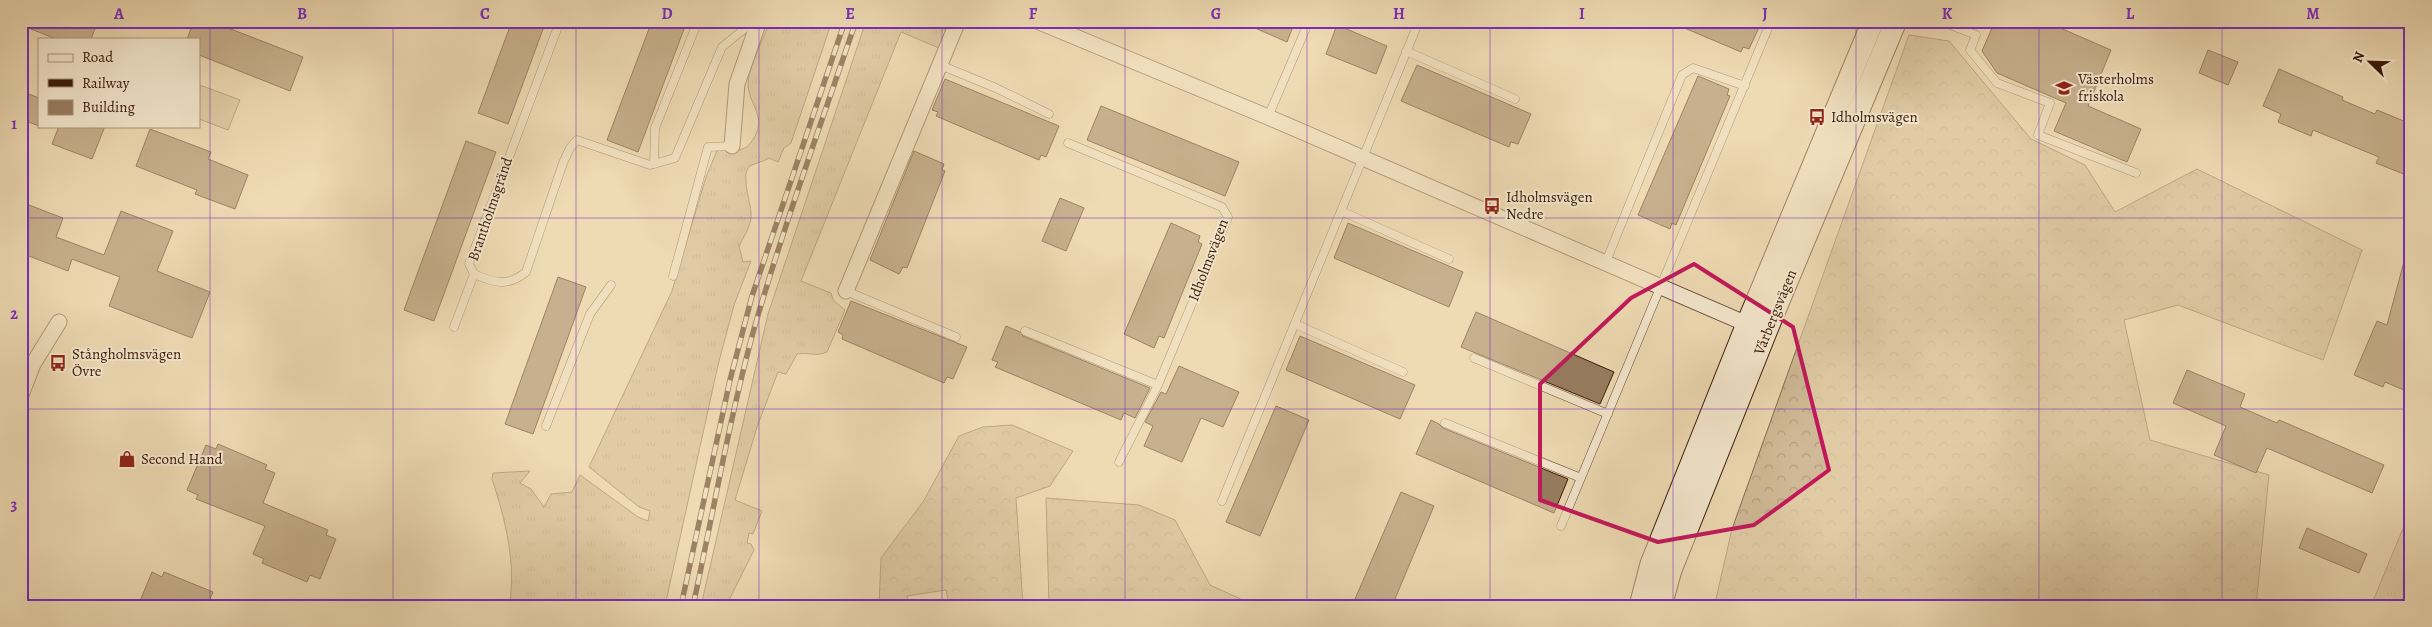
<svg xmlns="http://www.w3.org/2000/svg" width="2432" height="627" viewBox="0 0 2432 627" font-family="Alegreya,serif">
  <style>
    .grass { fill: url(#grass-tufts); stroke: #84694e }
    .forest { fill: url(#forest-crowns); stroke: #84694e }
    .garden { fill: #cfb996; stroke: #84694e }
    .building { fill: #977d60; stroke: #391906 }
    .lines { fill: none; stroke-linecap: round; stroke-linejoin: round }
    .lane-casing { stroke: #664931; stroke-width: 9 }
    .street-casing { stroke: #664931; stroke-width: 17 }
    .secondary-casing { stroke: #391906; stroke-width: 23 }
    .lane { stroke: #f4e7ce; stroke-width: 8 }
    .street { stroke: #f4e7ce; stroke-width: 15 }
    .secondary { stroke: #f4e7ce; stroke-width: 21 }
    .rail-casing { stroke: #391906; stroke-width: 5.5 }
    .rail { stroke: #f4e7ce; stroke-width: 4; stroke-dasharray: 11; stroke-linecap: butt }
    .marked { fill: none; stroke: #c2185b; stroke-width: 4; stroke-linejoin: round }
    .grid { fill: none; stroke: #7b2cbf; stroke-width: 1; stroke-opacity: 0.55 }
    .labels { text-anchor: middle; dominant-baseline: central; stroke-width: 4; stroke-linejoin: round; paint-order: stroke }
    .poi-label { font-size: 15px; fill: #391906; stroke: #f4e7ce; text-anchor: start }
    .street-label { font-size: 15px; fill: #391906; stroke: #f4e7ce }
    .neatline { fill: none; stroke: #7b2cbf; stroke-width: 2 }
    .grid-label { font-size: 16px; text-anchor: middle; font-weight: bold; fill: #7b2cbf }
  </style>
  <defs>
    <pattern id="grass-tufts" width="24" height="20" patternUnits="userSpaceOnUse" patternTransform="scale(1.25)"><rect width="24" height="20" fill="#cfb996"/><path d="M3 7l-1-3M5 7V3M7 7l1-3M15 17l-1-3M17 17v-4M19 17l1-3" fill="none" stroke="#b29e80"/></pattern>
    <pattern id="forest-crowns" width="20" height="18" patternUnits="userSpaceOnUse" patternTransform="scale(1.25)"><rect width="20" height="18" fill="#cfb996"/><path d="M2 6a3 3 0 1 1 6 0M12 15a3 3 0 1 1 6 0" fill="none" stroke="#b29e80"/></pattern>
  </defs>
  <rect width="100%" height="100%" fill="#eedab3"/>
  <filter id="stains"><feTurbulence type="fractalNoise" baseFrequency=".004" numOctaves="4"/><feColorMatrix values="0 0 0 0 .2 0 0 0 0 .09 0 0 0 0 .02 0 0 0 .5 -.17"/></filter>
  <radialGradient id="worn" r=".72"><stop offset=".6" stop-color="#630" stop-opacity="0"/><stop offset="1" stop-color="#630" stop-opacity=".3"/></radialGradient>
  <path class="grass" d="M770,21H832L791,143L784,148L778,162L769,158C763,162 755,163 750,166C740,174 751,203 751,213C752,225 744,236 739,246L743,262L751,261L734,305L718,365L665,606H509C517,565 505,518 492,479L493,473L530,471L520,483L531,489L544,507L551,494L572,492L580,475L638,517L648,521L650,511L639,507L589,467L672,291L706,177L719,146C733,150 743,154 752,141C769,117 748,105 748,83C749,66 764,38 770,21Z
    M866,21H928L946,30L939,48L901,32L801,281L831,293L833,300L845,310L827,352C816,357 808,352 797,354L786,374L778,372L757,427L735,500L762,511L753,534L749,533L747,543L751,544L754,550L726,606H701L768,314Z
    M2411,509V606H2371Z"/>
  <path class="forest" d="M1909,35L1949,41L2031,139L2085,165L2115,212L2197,169L2362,250L2323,360L2178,305L2124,320L2150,440L2269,475L2256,606H1720L1716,599L1732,529Z
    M1012,425L1073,451L1050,486L1016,498L1023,606H949L946,590L907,596L909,606H879L881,558L923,502L959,436L983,427Z
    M1046,498L1139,505L1175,520L1210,585L1256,606H1049Z"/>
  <path class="garden" d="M200,85L240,100L228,130L199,119Z"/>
  <path class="building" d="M21,21H98L91,39H56L21,25Z
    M194,21H210L303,57L290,91L199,55V39H187Z
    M512,21H546L508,124L478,113Z
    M652,21H687L638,152L607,140Z
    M1239,21H1295L1287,42Z
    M1668,21H1762L1749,49L1743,47L1741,52Z
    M1995,21H2044L2111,50L2088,106L2141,129L2127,162L2054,131L2066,103L1997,73L1982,51Z
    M1337,25L1387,46L1376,74L1326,54Z
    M2208,50L2238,62L2228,85L2199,73Z
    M1417,65L1531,114L1518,144L1511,142L1509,147L1401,101Z
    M2279,69L2343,97L2342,100L2375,114L2377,110L2411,124V177L2376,163L2379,157L2313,130L2311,136L2278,122L2281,114L2263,106Z
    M1698,76L1729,89L1727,95L1730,96L1676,225L1672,223L1670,229L1638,215Z
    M945,79L1059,126L1046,157L1041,155L1039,160L936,116L938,112L932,110Z
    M21,91L39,98V126L21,119Z
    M1101,106L1239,162L1225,196L1087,140Z
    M59,126H105L92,159L52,144Z
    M150,129L211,152L208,159L248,175L235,209L195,194L197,190L136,166Z
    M466,141L496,152L434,321L404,310Z
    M914,151L944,164L942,170L945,171L907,268L903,267L899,274L870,260Z
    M1060,198L1084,208L1066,251L1042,241Z
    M21,202L63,218L56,237L104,255L121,211L173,231L157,271L210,292L192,338L109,306L120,277L72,259L68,271L21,253Z
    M1171,223L1200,236L1198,242L1202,244L1164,338L1159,336L1154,348L1124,334Z
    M1348,223L1463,272L1449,307L1334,258Z
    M2406,254L2411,255V393L2385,382L2383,387L2354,375L2377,321L2387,325Z
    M558,277L586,287L533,434L505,424Z
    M851,301L967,347L953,379L947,377L944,383L842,339L843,335L838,332Z
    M1476,312L1614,372L1600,404L1461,347Z
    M1006,326L1020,332L1023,336L1150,388L1135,418L1124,413L1121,420L995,367L998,362L992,360Z
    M1300,336L1415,385L1400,419L1286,370Z
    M1179,366L1239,392L1223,427L1201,418L1182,462L1144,446L1153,426L1145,422L1161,392L1166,394Z
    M2187,370L2245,394L2240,407L2277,423L2279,420L2384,465L2372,493L2267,448L2256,473L2214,455L2226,426L2173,403Z
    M1276,406L1309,420L1260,536L1226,522Z
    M1431,420L1439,424L1443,428L1568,479L1554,513L1416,454Z
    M218,444L267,465L265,469L275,473L263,503L328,530L326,535L336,539L320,579L310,575L307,582L262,563L264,559L253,554L265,526L196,499L198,495L187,490L206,445L216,449Z
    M1401,492L1434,506L1392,606H1352Z
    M2307,528L2367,554L2359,573L2299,548Z
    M152,572L162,577L164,572L213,592L207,606H138Z"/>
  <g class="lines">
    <g class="lane-casing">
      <path id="lane" d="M560,21L469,264L474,274C494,283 508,287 526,272L563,163L570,148L577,140L650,165L675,158L722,47L754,21
        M1940,21L1976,35L1970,50L1997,83L2050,103L2038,135L2136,173
        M1406,51L1515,99
        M940,65L996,88L1049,114
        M1268,117L1309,21
        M1068,143L1222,207L1228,217L1158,385L1119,462
        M654,164L655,128L698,21
        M1341,211L1449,259
        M1605,264L1682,75L1693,68L1745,86
        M673,276L708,147L732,146
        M846,291L956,337
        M1295,324L1403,372
        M454,327L474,274
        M1025,331L1158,385
        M1474,358L1608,414
        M1445,423L1581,478
        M546,426L590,314L611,285
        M1222,501L1419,21
        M1561,526L1771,21"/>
    </g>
    <g class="street-casing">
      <path id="street" d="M1037,21L1268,117L1756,328
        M732,146L737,84L759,21
        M846,291L958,21
        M21,395L33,364L59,322"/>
    </g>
    <g class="secondary-casing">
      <path id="secondary" d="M1640,606L1651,564L1747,324L1873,21
        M1661,606L1671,570L1766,332L1896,21"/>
    </g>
    <use href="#lane" class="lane"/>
    <use href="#street" class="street"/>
    <use href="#secondary" class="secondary"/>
    <g class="rail-casing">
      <path id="rail" d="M681,606L730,380L752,296L845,21
        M693,606C713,514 729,420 754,329C784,225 821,124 856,21"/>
    </g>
    <use href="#rail" class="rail"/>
  </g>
  <path d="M0 0H2432V627H0ZM1694,264L1793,327L1829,470L1754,525L1658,542L1540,500V384L1631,298Z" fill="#eedab3" fill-opacity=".55" fill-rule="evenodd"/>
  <path class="marked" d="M1694,264L1793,327L1829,470L1754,525L1658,542L1540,500V384L1631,298Z"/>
  <path class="grid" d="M210,21V606M393,21V606M576,21V606M759,21V606M942,21V606M1125,21V606M1307,21V606M1490,21V606M1673,21V606M1856,21V606M2039,21V606M2222,21V606M21,218H2411M21,409H2411"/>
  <defs>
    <g id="school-bare" transform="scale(1.35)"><path d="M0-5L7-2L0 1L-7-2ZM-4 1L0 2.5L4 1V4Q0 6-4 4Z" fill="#8f2418" stroke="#f4e7ce" stroke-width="2.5" paint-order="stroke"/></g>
    <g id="bus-bare" transform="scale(1.35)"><path d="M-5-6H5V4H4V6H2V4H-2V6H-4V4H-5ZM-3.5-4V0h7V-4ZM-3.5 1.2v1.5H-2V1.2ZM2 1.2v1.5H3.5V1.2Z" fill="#8f2418" stroke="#f4e7ce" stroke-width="2.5" paint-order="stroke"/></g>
    <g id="shop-bare" transform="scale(1.35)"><path d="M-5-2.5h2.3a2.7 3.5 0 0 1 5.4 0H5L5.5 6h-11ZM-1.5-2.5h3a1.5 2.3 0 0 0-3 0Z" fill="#8f2418" stroke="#f4e7ce" stroke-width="2.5" paint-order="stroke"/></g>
  </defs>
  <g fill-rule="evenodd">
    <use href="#school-bare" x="2064" y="88"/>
    <use href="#bus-bare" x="1817" y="117"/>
    <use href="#bus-bare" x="1492" y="206"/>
    <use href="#bus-bare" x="58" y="363"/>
    <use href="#shop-bare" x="127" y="459"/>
  </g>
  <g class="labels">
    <g class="poi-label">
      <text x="2078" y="79">Västerholms<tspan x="2078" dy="17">friskola</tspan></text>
      <text x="1831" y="117">Idholmsvägen</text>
      <text x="1506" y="197">Idholmsvägen<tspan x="1506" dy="17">Nedre</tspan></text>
      <text x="72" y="354">Stångholmsvägen<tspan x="72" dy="17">Övre</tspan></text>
      <text x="141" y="459">Second Hand</text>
    </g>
    <g class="street-label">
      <text transform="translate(490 209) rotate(-71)">Brantholmsgränd</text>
      <text transform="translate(1208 260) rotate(-69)">Idholmsvägen</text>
      <text transform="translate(1775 312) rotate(-68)">Vårbergsvägen</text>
    </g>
  </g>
  <rect width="2432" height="627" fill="none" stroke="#eedab3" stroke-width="55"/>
  <rect x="38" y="38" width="162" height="90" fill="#f4e7ce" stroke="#a9957e"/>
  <rect x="48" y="54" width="25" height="8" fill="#f4e7ce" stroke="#a9957e"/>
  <text x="82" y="62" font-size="15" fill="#391906">Road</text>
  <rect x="48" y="79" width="25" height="8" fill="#391906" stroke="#a9957e"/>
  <text x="82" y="88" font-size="15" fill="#391906">Railway</text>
  <rect x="48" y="100" width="25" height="15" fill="#977d60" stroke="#a9957e"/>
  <text x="82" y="112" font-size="15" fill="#391906">Building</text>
  <g transform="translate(2370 62) rotate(293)" stroke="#f4e7ce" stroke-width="4" paint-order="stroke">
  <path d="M0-4L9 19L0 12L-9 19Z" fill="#391906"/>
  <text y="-8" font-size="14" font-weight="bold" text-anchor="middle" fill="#391906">N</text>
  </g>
  <rect x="28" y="28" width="2376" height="572" class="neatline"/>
  <g class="grid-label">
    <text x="119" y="19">A</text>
    <text x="302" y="19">B</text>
    <text x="485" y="19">C</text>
    <text x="667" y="19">D</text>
    <text x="850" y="19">E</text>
    <text x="1033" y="19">F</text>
    <text x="1216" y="19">G</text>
    <text x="1399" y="19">H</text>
    <text x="1582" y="19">I</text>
    <text x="1765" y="19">J</text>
    <text x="1947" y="19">K</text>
    <text x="2130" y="19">L</text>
    <text x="2313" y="19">M</text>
    <text x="14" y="129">1</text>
    <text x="14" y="319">2</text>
    <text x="14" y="510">3</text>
  </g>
  <rect width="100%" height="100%" filter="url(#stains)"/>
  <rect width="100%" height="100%" fill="url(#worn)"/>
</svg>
